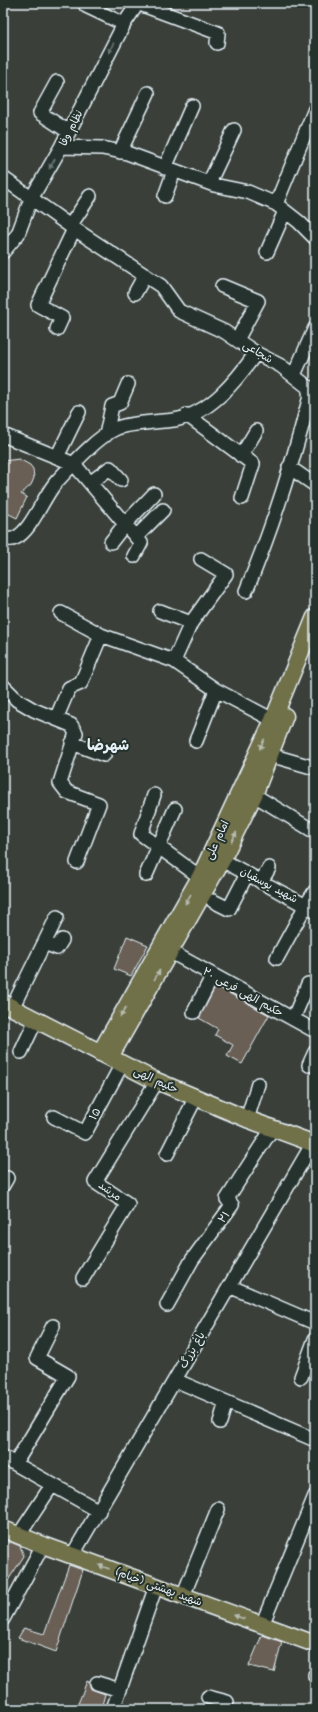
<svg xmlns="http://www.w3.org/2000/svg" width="318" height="1712" viewBox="0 0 318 1712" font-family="'Architects Daughter','Playpen Sans Arabic',sans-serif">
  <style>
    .building { fill: #695f54; stroke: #e8f1f8 }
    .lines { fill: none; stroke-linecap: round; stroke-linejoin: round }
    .minor-casing { stroke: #e8f1f8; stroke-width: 16 }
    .major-casing { stroke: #e8f1f8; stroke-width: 19 }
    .minor { stroke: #26332d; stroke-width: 13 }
    .major { stroke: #70704a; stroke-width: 16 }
    .oneway { fill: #6a7674 }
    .oneway2 { fill: #b8bdb2 }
    .labels { text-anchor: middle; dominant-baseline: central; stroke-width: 4; stroke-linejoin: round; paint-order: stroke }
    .street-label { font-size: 11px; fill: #e8f1f8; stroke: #26332d }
    .district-label { font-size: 15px; font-weight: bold; fill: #e8f1f8; stroke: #26332d }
  </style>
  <rect width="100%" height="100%" fill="#3a4039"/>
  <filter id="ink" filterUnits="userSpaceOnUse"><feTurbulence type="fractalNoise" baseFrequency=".025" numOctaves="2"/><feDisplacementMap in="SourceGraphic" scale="8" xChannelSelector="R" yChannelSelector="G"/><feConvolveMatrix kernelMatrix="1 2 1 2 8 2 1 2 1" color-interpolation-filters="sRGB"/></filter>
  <g filter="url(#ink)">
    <path class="building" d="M19,459L30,465L33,469L34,478L31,485L21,494L27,497L17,518L3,511V461Z
      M127,936L148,945L131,976L114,969Z
      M216,986L269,1015L242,1064L227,1056L233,1045L215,1035L218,1029L199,1018Z
      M3,1539L20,1546L24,1556L3,1588Z
      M69,1565L83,1570L56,1652L18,1638L24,1628L44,1634Z
      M262,1635L282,1642L274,1672L249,1666Z
      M87,1681L89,1682L91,1689L105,1694L101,1709H76Z"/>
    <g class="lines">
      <g class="minor-casing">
        <path id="minor" d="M137,3L218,33L217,43
          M86,6L124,24
          M57,82L40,113L69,132
          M61,147L102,148L127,153L214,185L248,192L276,204L299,222L315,238
          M120,152L148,93
          M165,168L192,106
          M3,178L70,226L161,286L179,311L225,332L256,353L281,366L308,387L310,396C293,462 273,528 246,591
          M209,183L234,130
          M165,196L174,171
          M276,204L315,109
          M70,226L90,196
          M3,252L18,234L31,199L61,147L124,24L138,3
          M267,252L285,211
          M222,286L258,301L237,340
          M135,293L145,275
          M57,329L62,318L38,305L74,229
          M294,375L315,328
          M187,415L253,464L242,498
          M3,435L74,464L141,543L134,556
          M106,435L112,406L120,403L128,384
          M241,456L256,431
          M57,457L79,412
          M289,467L315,485
          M90,483L110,468L121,480
          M136,537L163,510
          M3,539C7,539 12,540 15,538C32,531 44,494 58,480C72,465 98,436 117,428C130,423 158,422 174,420C210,414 236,381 256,353
          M111,542L125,524L154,494
          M160,611L191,623
          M61,613L101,635L174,661L216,690L273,720
          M174,661L191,623L226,574L201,559
          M3,686L17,700L34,710L71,725L76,733L60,783L67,792L99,804L77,862
          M56,719L69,688L81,683L101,635
          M196,741L216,690
          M72,743L104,755
          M270,755L315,768
          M154,795L141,834L200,877
          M254,795L315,832
          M222,860L315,911
          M146,875L175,809
          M261,882L269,868
          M213,901L229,909L247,874
          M44,943L57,948L62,940
          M171,952L315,1031
          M277,958L306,905L315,891
          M12,1008L57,917
          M194,1012L213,975
          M293,1019L308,984
          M21,1052L36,1020
          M309,1065L315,1052
          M54,1117L85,1133L122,1064
          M247,1119L258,1084
          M167,1154L196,1097
          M3,1185L7,1178
          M83,1278L128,1204L95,1182L157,1081
          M229,1286L315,1323
          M167,1305L192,1260L232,1205L227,1199L272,1129
          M301,1377L315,1339
          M175,1380L315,1440
          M220,1422L226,1402
          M3,1457L99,1511
          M15,1464L68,1376L37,1358L53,1326
          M19,1535L52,1485
          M72,1556L313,1143
          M183,1596L218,1509
          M3,1619L43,1545
          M262,1625L315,1496
          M315,1676V1675
          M97,1683L120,1690
          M208,1697L227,1702L224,1709
          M113,1709L156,1586"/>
      </g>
      <g class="major-casing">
        <path id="major" d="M3,1003L152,1079L247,1119L315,1144
          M100,1053L200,877L273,720L315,617
          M110,1057L222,860L254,795L285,716
          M3,1529L43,1545L315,1644"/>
      </g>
      <use href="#minor" class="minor"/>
      <use href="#major" class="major"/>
    </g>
    <defs><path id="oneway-solid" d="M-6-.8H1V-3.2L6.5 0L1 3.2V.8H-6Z"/></defs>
    <g class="oneway">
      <use href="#oneway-solid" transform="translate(111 48) rotate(117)"/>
      <use href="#oneway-solid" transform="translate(52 164) rotate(120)"/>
    </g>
    <g class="oneway2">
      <use href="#oneway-solid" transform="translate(262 744) rotate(115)"/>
      <use href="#oneway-solid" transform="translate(234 837) rotate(-64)"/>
      <use href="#oneway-solid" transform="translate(188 899) rotate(120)"/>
      <use href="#oneway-solid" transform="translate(157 975) rotate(-60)"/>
      <use href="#oneway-solid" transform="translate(123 1012) rotate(120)"/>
      <use href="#oneway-solid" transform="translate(104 1567) rotate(-160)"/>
      <use href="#oneway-solid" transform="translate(239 1617) rotate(-160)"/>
    </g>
  </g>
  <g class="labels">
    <g class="street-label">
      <text transform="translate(71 128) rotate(-63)">نظام وفا</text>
      <text transform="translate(258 352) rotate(31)">شجاعی</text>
      <text transform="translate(217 840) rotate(-65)">امام علی</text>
      <text transform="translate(269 885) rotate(28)">شهید یوسفیان</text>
      <text transform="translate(243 992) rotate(29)">حکیم الهی فرعی ۲۰</text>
      <text transform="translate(156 1080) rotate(25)">حکیم الهی</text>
      <text transform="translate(95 1114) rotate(-62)">۱۵</text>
      <text transform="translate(110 1191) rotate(36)">مرشد</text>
      <text transform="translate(224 1217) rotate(-53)">۲۱</text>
      <text transform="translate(192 1350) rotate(-60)">باغ بزرگ</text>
      <text transform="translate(159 1587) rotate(20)">شهید بهشتی (خیام)</text>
    </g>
    <g class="district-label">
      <text x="108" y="745">شهرضا</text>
    </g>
  </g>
  <rect width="318" height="1712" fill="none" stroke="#26332d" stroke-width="16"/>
  <rect x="8" y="8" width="302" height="1696" fill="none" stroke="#e8f1f8" stroke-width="1.5" filter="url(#ink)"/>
</svg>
